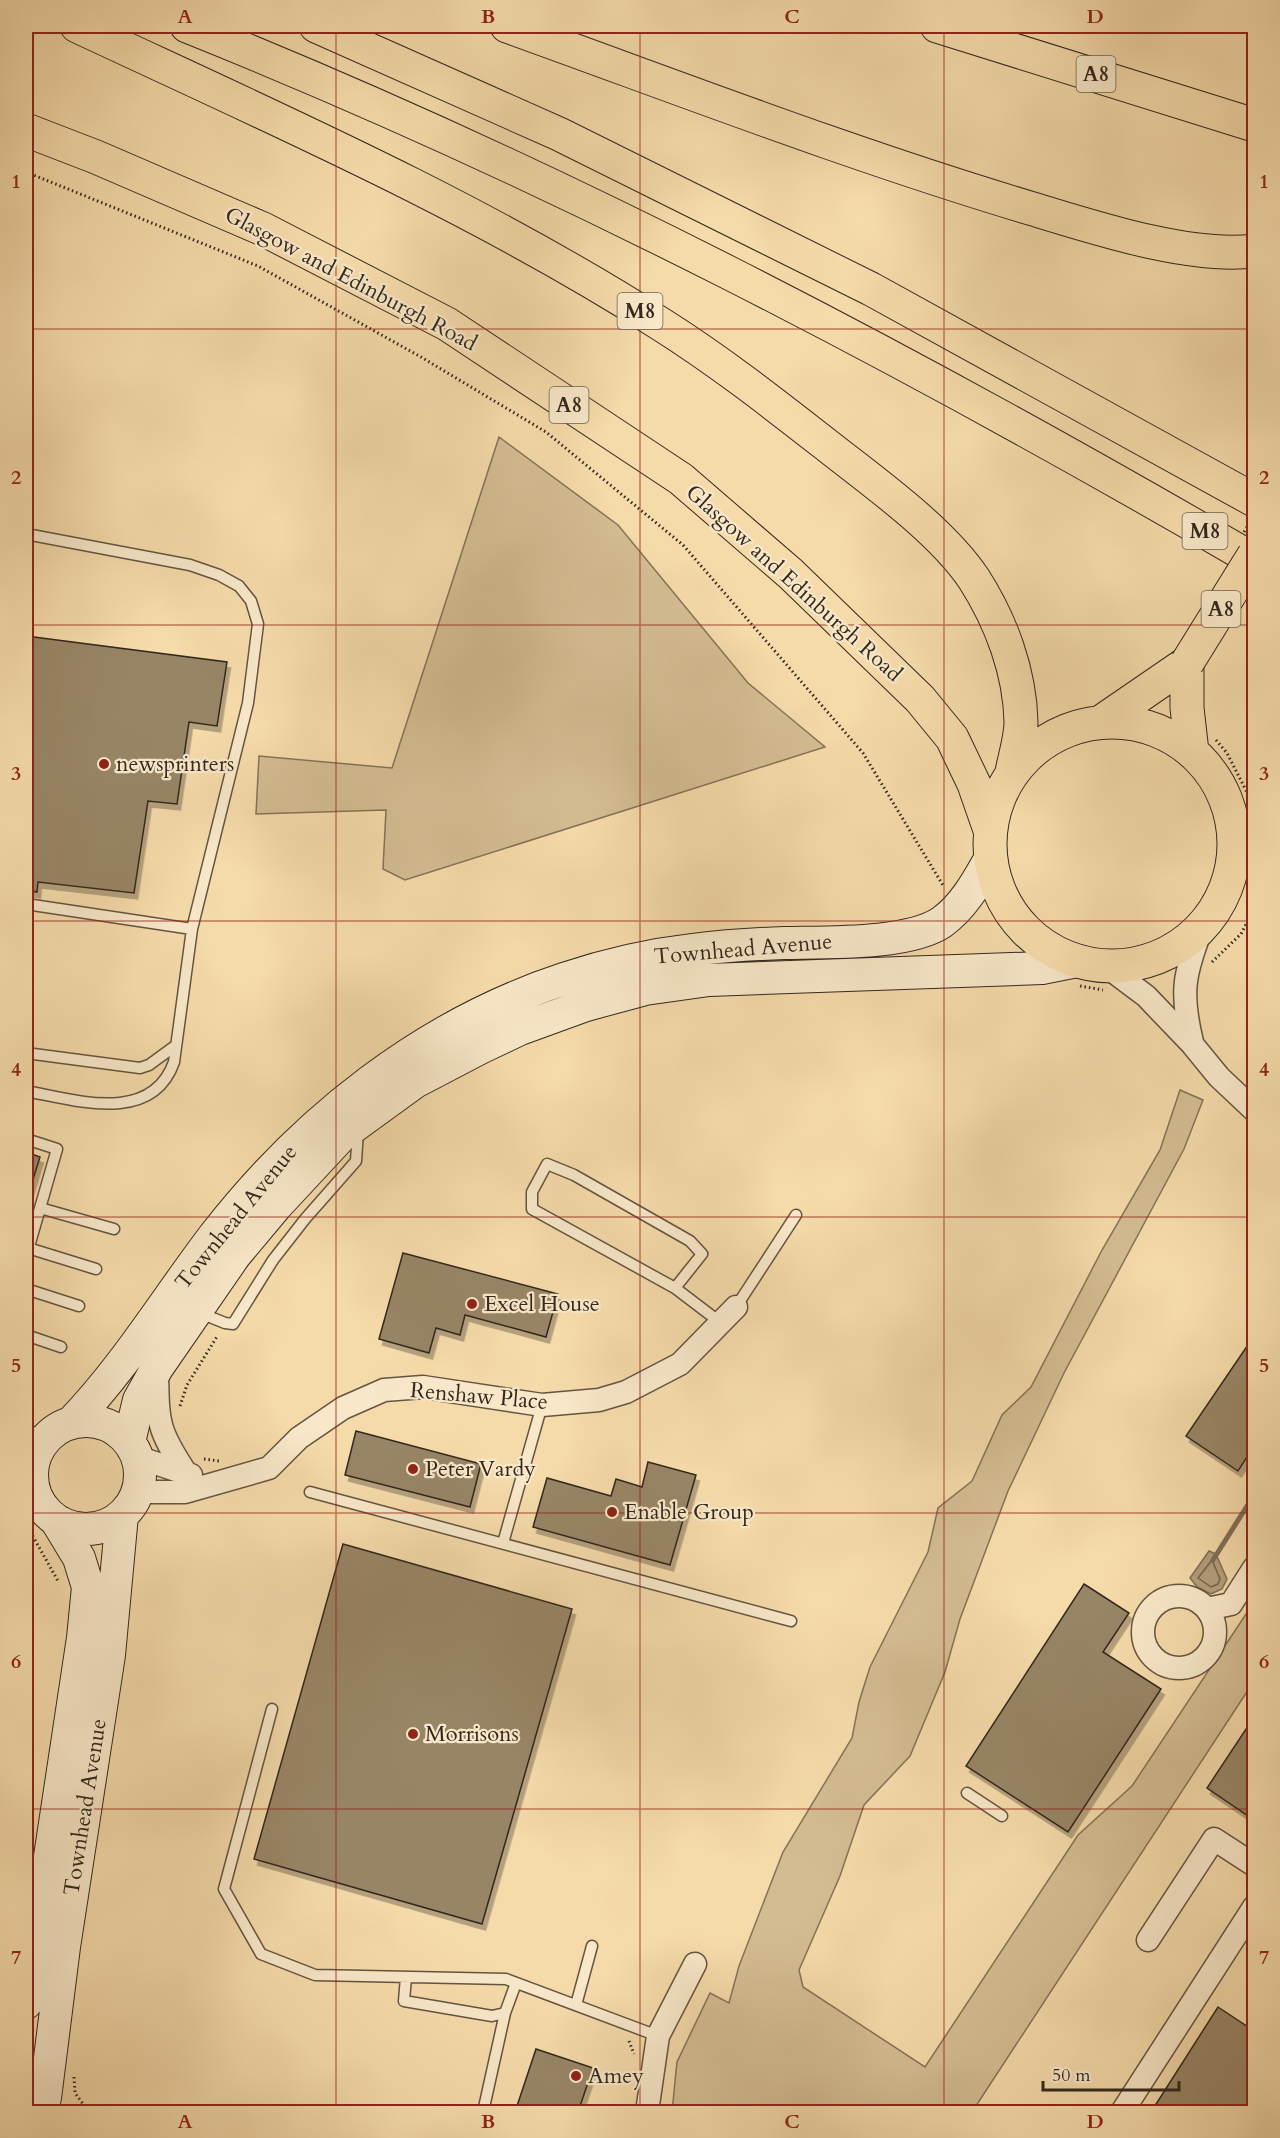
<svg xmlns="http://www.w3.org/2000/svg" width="1280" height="2138" viewBox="0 0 1280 2138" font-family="Cardo,serif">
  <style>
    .green { fill: #d4bc92; stroke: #847258; stroke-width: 1.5 }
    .water { fill: #b39d7a; stroke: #806e55; stroke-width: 1.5 }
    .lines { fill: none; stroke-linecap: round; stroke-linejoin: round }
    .shore { stroke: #73624c; stroke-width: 1.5 }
    .stream { stroke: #806e55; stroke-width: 5 }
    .building { fill: #988566; stroke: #33281d; stroke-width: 1.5; filter: url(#shadow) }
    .lane-casing { stroke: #645440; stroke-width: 13 }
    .street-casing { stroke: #645440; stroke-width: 25 }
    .secondary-casing { stroke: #33281d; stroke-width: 34 }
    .highway-casing { stroke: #33281d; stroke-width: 35 }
    .path { stroke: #33281d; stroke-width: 3; stroke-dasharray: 1.5 3; stroke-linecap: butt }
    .lane { stroke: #f8e7c8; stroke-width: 10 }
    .street { stroke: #f8e7c8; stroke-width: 22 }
    .secondary { stroke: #f8e7c8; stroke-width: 32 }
    .highway { stroke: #f5daaa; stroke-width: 33 }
    .highway-bridge-casing { stroke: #33281d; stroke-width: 35; stroke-linecap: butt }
    .path-bridge { stroke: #33281d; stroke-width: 3; stroke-dasharray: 1.5 3; stroke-linecap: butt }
    .highway-bridge { stroke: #f5daaa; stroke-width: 33 }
    .grid { fill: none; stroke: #8f2418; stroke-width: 1.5; stroke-opacity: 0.55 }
    .poi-dot { fill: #8f2418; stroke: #f8e7c8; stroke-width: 2 }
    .labels { text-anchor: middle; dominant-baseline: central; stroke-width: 4.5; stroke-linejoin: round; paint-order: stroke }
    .shield { fill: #f8e7c8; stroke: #6e6150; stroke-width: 1.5 }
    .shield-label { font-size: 21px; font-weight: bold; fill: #33281d }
    .street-label { font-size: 22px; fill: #33281d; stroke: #f8e7c8 }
    .poi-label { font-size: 22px; fill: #33281d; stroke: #f8e7c8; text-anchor: start }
    .neatline { fill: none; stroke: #8f2418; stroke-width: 2 }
    .grid-label { font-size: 20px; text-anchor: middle; font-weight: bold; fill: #8f2418 }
  </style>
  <defs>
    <filter id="shadow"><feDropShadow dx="3.5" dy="6" stdDeviation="0" flood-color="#0004"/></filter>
  </defs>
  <rect width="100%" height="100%" fill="#f5daaa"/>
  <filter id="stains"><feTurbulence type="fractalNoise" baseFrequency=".00333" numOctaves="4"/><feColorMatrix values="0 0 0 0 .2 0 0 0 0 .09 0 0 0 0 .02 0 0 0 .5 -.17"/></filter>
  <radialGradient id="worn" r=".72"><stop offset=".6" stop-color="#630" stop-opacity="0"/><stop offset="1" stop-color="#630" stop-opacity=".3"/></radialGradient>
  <path class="green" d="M499,437L618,525L748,683L825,747L405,880L383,869L386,810L256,814L259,756L392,768Z
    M1180,1090L1203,1100L1184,1149L1064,1373L1008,1491L960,1619L945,1672L910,1756L864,1805L840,1876L799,1970L803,1987L925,2067L1078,1835L1132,1786L1254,1602V1681L972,2112H672L677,2062L710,1993L729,2003L739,1966L783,1852L852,1738L859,1702L870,1667L928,1552L938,1508L972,1481L1002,1415L1031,1387L1102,1250L1160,1150Z"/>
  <path class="water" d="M1209,1551L1216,1554L1227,1579L1222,1589L1211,1594L1197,1587L1190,1578Z"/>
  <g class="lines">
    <path class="shore" d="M1212,1560L1220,1579L1218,1584L1211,1587L1198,1578Z"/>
    <path class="stream" d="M1213,1560L1254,1495"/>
  </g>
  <path class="building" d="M26,636L227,662L217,726L189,722L177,804L148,801L134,893L38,882L37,892L26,890Z
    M26,1152L40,1157L26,1202Z
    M403,1253L558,1294L546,1337L465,1315L460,1335L436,1328L429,1353L379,1339Z
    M1254,1336V1446L1238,1471L1186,1436Z
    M356,1431L481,1464L470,1507L345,1475Z
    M648,1462L696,1475L670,1565L533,1527L547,1478L611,1496L616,1479L642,1487Z
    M343,1544L572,1609L482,1924L254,1859Z
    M1084,1584L1129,1613L1103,1652L1161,1689L1068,1832L966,1766Z
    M1254,1717V1820L1207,1788Z
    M1218,2007L1254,2031V2112H1151Z
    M536,2049L593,2068L578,2112H515Z"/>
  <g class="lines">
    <g class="lane-casing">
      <path id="lane" d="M26,534L190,565L219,575L239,586L251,601L258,624L248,703L192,929L174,1062C152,1125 75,1100 26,1091
        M26,904L192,929
        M26,1053L140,1068L149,1065L175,1046
        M26,1139L57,1149L26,1257
        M40,1208L114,1229
        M28,1248L96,1269
        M675,1288L702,1254L690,1241L574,1175L547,1164L532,1192V1209L675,1288L721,1323
        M26,1289L79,1306
        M736,1307L796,1215
        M200,1313L225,1323L233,1324L273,1260L305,1219L356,1161L358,1131
        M26,1335L61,1347
        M310,1492L791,1621
        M503,1543L542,1405
        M272,1709L224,1889L261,1954L315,1975L506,1979L658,2036
        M967,1793L1002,1816
        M406,1977L404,2001L492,2016L505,2013L516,1983
        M576,2005L592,1946
        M483,2112L505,2013"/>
    </g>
    <g class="street-casing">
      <path id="street" d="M1106,966L1146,996L1192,1044L1219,1077L1254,1110
        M1192,1042C1180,992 1184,974 1202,927
        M157,1368C158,1421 156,1428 186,1473
        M26,1439L47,1438
        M137,1457L191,1475
        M26,1485L35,1491
        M137,1492H185L269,1468L299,1438L343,1408L384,1390L423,1387L542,1405L599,1400L626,1392L680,1364L736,1307
        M1143 1632a36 36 0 1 1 72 0a36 36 0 1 1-72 0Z
        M1207,1609L1231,1604L1254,1568
        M1148,1940L1214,1839L1254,1865
        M647,2112L658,2036L695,1964
        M1122,2112L1254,1907"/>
    </g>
    <g class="secondary-casing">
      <path id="secondary" d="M32 1475a54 54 0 1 1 108 0a54 54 0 1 1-108 0Z
        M71,1423C126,1366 166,1299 214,1236C303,1121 424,1025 564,979C606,965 649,955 693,950C723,946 754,944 784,943C825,942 909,945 942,922C964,906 977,882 990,859
        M129,1442L139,1400L157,1368L235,1255L276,1206L342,1135L415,1082L480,1048L520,1029L586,1005L645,989L709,980L1042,968L1077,961
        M26,2003L32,1976L83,1638L88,1587L79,1558L56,1520
        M45,2098L64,1947L109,1655L122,1515"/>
    </g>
    <g class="highway-casing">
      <path id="highway" d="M77,26C274,118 475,206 659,323C718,360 774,404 829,447C875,483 942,531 974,579C1001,621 1020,672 1021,722C1021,738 1015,756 1012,772
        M187,26C557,174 910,360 1254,560
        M316,26L559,134L871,289L1254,500
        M507,26C682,89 855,156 1033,209C1096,228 1190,259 1254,251
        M937,26L1254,125
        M26,130L96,157L263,229L447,324L681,479L791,574L920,699L952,738L974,784L990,830
        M1187,663V708L1192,752
        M990 844a122 122 0 1 1 244 0a122 122 0 1 1-244 0Z
        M1101,722L1187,663"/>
    </g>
    <path class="path" d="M26,172L258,266L421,357L546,432L683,545L863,753L944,887
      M1216,740L1227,753L1254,806
      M1212,962L1241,934L1254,909
      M1080,986L1103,990
      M180,1406L187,1385L218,1335
      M204,1459L219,1461
      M26,1524L58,1581
      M629,2041L634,2054
      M74,2077L75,2093L89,2112"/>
    <use href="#lane" class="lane"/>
    <use href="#street" class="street"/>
    <use href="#secondary" class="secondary"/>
    <use href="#highway" class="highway"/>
    <g class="highway-bridge-casing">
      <path id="highway-bridge" d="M1187,663L1254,555"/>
    </g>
    <path class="path-bridge" d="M1244,532L1254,516"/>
    <use href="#highway-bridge" class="highway-bridge"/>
  </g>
  <path class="grid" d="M336,26V2112M640,26V2112M944,26V2112M26,329H1254M26,625H1254M26,921H1254M26,1217H1254M26,1513H1254M26,1809H1254"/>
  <g class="poi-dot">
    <circle cx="104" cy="764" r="6"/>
    <circle cx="472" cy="1304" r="6"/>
    <circle cx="413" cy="1469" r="6"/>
    <circle cx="612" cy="1512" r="6"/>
    <circle cx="413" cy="1734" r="6"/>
    <circle cx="576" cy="2076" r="6"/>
  </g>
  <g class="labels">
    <g class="shield">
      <rect x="1076.5" y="56" width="39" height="36" rx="4.5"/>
      <rect x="617.5" y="293" width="45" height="36" rx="4.5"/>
      <rect x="549.5" y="387" width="39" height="36" rx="4.5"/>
      <rect x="1182.5" y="513" width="45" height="36" rx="4.5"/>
      <rect x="1201.5" y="591" width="39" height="36" rx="4.5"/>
    </g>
    <g class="shield-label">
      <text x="1096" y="74">A8</text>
      <text x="640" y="311">M8</text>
      <text x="569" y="405">A8</text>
      <text x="1205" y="531">M8</text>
      <text x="1221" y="609">A8</text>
    </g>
    <g class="street-label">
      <text transform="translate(351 279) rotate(28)">Glasgow and Edinburgh Road</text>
      <text transform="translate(794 583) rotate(42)">Glasgow and Edinburgh Road</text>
      <text transform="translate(743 949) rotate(-5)">Townhead Avenue</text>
      <text transform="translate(236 1217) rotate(-51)">Townhead Avenue</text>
      <text transform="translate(479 1396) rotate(5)">Renshaw Place</text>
      <text transform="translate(85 1807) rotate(-81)">Townhead Avenue</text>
    </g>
    <g class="poi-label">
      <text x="116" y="764">newsprinters</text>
      <text x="484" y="1304">Excel House</text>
      <text x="425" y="1469">Peter Vardy</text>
      <text x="624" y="1512">Enable Group</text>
      <text x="425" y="1734">Morrisons</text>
      <text x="588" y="2076">Amey</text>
    </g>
  </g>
  <rect width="1280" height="2138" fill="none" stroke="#f5daaa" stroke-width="66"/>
  <path d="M1043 2081v9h136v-9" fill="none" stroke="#33281d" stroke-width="3"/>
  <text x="1052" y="2081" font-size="18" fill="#33281d" stroke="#f8e7c8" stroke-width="4.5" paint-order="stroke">50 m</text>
  <rect x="33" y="33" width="1214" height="2072" class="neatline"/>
  <g class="grid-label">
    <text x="185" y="23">A</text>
    <text x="488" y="23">B</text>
    <text x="792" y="23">C</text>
    <text x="1095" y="23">D</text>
    <text x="16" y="188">1</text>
    <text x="1264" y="188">1</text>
    <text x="16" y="484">2</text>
    <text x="1264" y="484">2</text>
    <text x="16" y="780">3</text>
    <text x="1264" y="780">3</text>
    <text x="16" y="1076">4</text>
    <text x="1264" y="1076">4</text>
    <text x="16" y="1372">5</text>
    <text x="1264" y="1372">5</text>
    <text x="16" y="1668">6</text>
    <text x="1264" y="1668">6</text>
    <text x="16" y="1964">7</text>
    <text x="1264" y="1964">7</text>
    <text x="185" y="2128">A</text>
    <text x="488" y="2128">B</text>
    <text x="792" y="2128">C</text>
    <text x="1095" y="2128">D</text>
  </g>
  <rect width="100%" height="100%" filter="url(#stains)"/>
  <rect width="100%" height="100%" fill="url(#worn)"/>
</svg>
